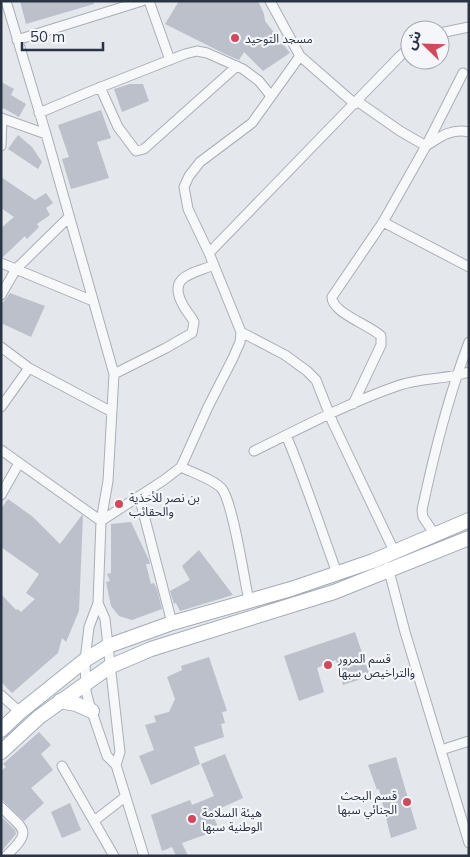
<svg xmlns="http://www.w3.org/2000/svg" width="470" height="857" viewBox="0 0 470 857" font-family="Mulish,'Noto Sans Arabic',sans-serif">
  <style>
    .building { fill: #bbc0ca }
    .lines { fill: none; stroke-linecap: round; stroke-linejoin: round }
    .street-casing { stroke: #a9aeb7; stroke-width: 11 }
    .primary-casing { stroke: #a3abb8; stroke-width: 16 }
    .street { stroke: #f7f8fa; stroke-width: 9 }
    .primary { stroke: #fff; stroke-width: 14 }
    .poi-dot { fill: #d1495b; stroke: #f4f6f9; stroke-width: 2 }
    .labels { text-anchor: middle; dominant-baseline: central; stroke-width: 4.5; stroke-linejoin: round; paint-order: stroke }
    .poi-label { font-size: 12px; fill: #2b3445; stroke: #f4f6f9; text-anchor: start }
  </style>
  <rect width="100%" height="100%" fill="#e4e7ec"/>
  <path class="building" d="M20,1H94V4L26,24Z
    M179,1H258L264,14L265,21L290,53L263,71L244,52L239,60L225,54L165,24Z
    M1,82L14,89L11,95L26,104L19,117L3,108L1,112Z
    M130,84H143L149,101L122,112L114,89Z
    M101,110L111,138L97,142L109,178L71,189L62,159L69,157L58,125Z
    M18,135L32,147L42,162L38,169L8,149Z
    M1,177L35,200L46,193L53,203L46,208L50,215L37,224L39,227L27,239L25,236L3,257H1V228L14,217L1,208Z
    M10,293L45,306L31,337L1,323V305Z
    M8,499L33,517L60,544L82,515L83,516L79,611L66,642L62,638L58,653L12,693L1,682V594L16,610L18,609L21,612L35,599L26,593L39,574L1,547V509Z
    M131,522L149,560L150,564H146L151,584L154,583L157,589L162,609L132,620L119,616L111,606L106,582L110,581L107,574L111,573V524Z
    M199,550L233,595L180,611L176,603L174,604L170,591L190,580L182,566Z
    M355,632L370,676L343,685L336,660L317,668L324,692L299,701L284,656Z
    M209,657L227,711L222,712L225,723L221,724L224,737L194,747L200,764L151,785L139,756L154,750L145,725L156,722L154,716L169,712L175,699L167,677L182,670L181,666Z
    M39,732L51,745L41,754L53,770L31,788L44,803L24,821L1,799V771L6,767L3,764Z
    M225,754L243,798L212,812L219,830L182,843L188,856H176L172,847L162,851L151,815L190,800L192,805L214,796L201,764Z
    M396,757L417,829L391,838L379,789L377,790L368,765Z
    M70,803L81,830L62,838L51,812Z
    M3,818L15,830L16,834L1,852V819Z"/>
  <g class="lines">
    <g class="street-casing">
      <path id="street" d="M6,1L46,134L114,374L108,481L101,521L98,603L89,627L85,660L86,691L89,703L107,756L116,765
        M149,1L170,60
        M440,33L469,27
        M17,40L142,1
        M300,56L355,104
        M100,87L118,127L136,151L144,149L237,66
        M357,101L400,131L426,146L383,222L469,267
        M39,113L91,91L185,54L197,51L207,53L243,69L259,81L271,96
        M1,118L46,134
        M1,146L2,118
        M426,146L463,73
        M426,146C440,137 451,128 469,132
        M209,253L400,56L410,47
        M1,263L93,301
        M1,295L16,269L69,217
        M241,332L285,355L307,371L316,380L333,423L395,553
        M1,347L29,368
        M114,374L166,348L192,333L194,322C191,316 186,311 183,305C167,276 192,274 214,265
        M353,404L381,345V336C370,325 332,313 332,297L383,222
        M1,407L29,368L112,412
        M286,435C305,480 320,527 337,573
        M1,450L101,521L164,480L181,467L208,407L233,358L240,342L241,332L209,253L188,209L184,187L189,176L200,162L252,123L300,56L270,1
        M254,451C301,428 348,403 397,386C421,377 446,380 469,372
        M181,467C191,472 215,480 222,489C233,503 244,578 249,601
        M1,495L19,463
        M139,496L172,623
        M435,535L423,517L422,510C434,453 448,397 469,342
        M388,567L405,632L469,843
        M98,603L105,619L120,752L116,765L144,856
        M1,695L20,712
        M441,750L469,741
        M62,766L114,856
        M1,807C25,831 33,830 6,856
        M94,821L125,797"/>
    </g>
    <g class="primary-casing">
      <path id="primary" d="M60,701L76,704L92,711
        M1,730L20,712L85,660L108,646L172,623L291,589L373,561L469,520
        M1,752L39,717L109,667L151,649L334,592L469,538"/>
    </g>
    <use href="#street" class="street"/>
    <use href="#primary" class="primary"/>
  </g>
  <g class="poi-dot">
    <circle cx="235" cy="38" r="5"/>
    <circle cx="119" cy="504" r="5"/>
    <circle cx="328" cy="665" r="5"/>
    <circle cx="407" cy="802" r="5"/>
    <circle cx="192" cy="819" r="5"/>
  </g>
  <g class="labels">
    <g class="poi-label">
      <text x="245" y="38">مسجد التوحيد</text>
      <text x="129" y="497">بن نصر للأحذية<tspan x="129" dy="14">والحقائب</tspan></text>
      <text x="338" y="658">قسم المرور<tspan x="338" dy="14">والتراخيص سبها</tspan></text>
      <text x="397" y="795" text-anchor="end">قسم البحث<tspan x="397" dy="14">الجنائي سبها</tspan></text>
      <text x="202" y="812">هيئة السلامة<tspan x="202" dy="14">الوطنية سبها</tspan></text>
    </g>
  </g>
  <rect width="470" height="857" fill="none" stroke="#2b3445" stroke-width="5"/>
  <g transform="translate(425 45) rotate(293)"><circle r="24" fill="#f4f6f9" stroke="#a4a8b1"/>
  <path d="M0-4L9 19L0 12L-9 19Z" fill="#d1495b"/>
  <text y="-8" font-size="14" font-weight="bold" text-anchor="middle" fill="#2b3445">ش</text>
  </g>
  <path d="M22 42v8h81v-8" fill="none" stroke="#2b3445" stroke-width="2.5"/>
  <text x="30" y="42" font-size="15" fill="#2b3445" stroke="#f4f6f9" stroke-width="4" paint-order="stroke">50 m</text>
</svg>
